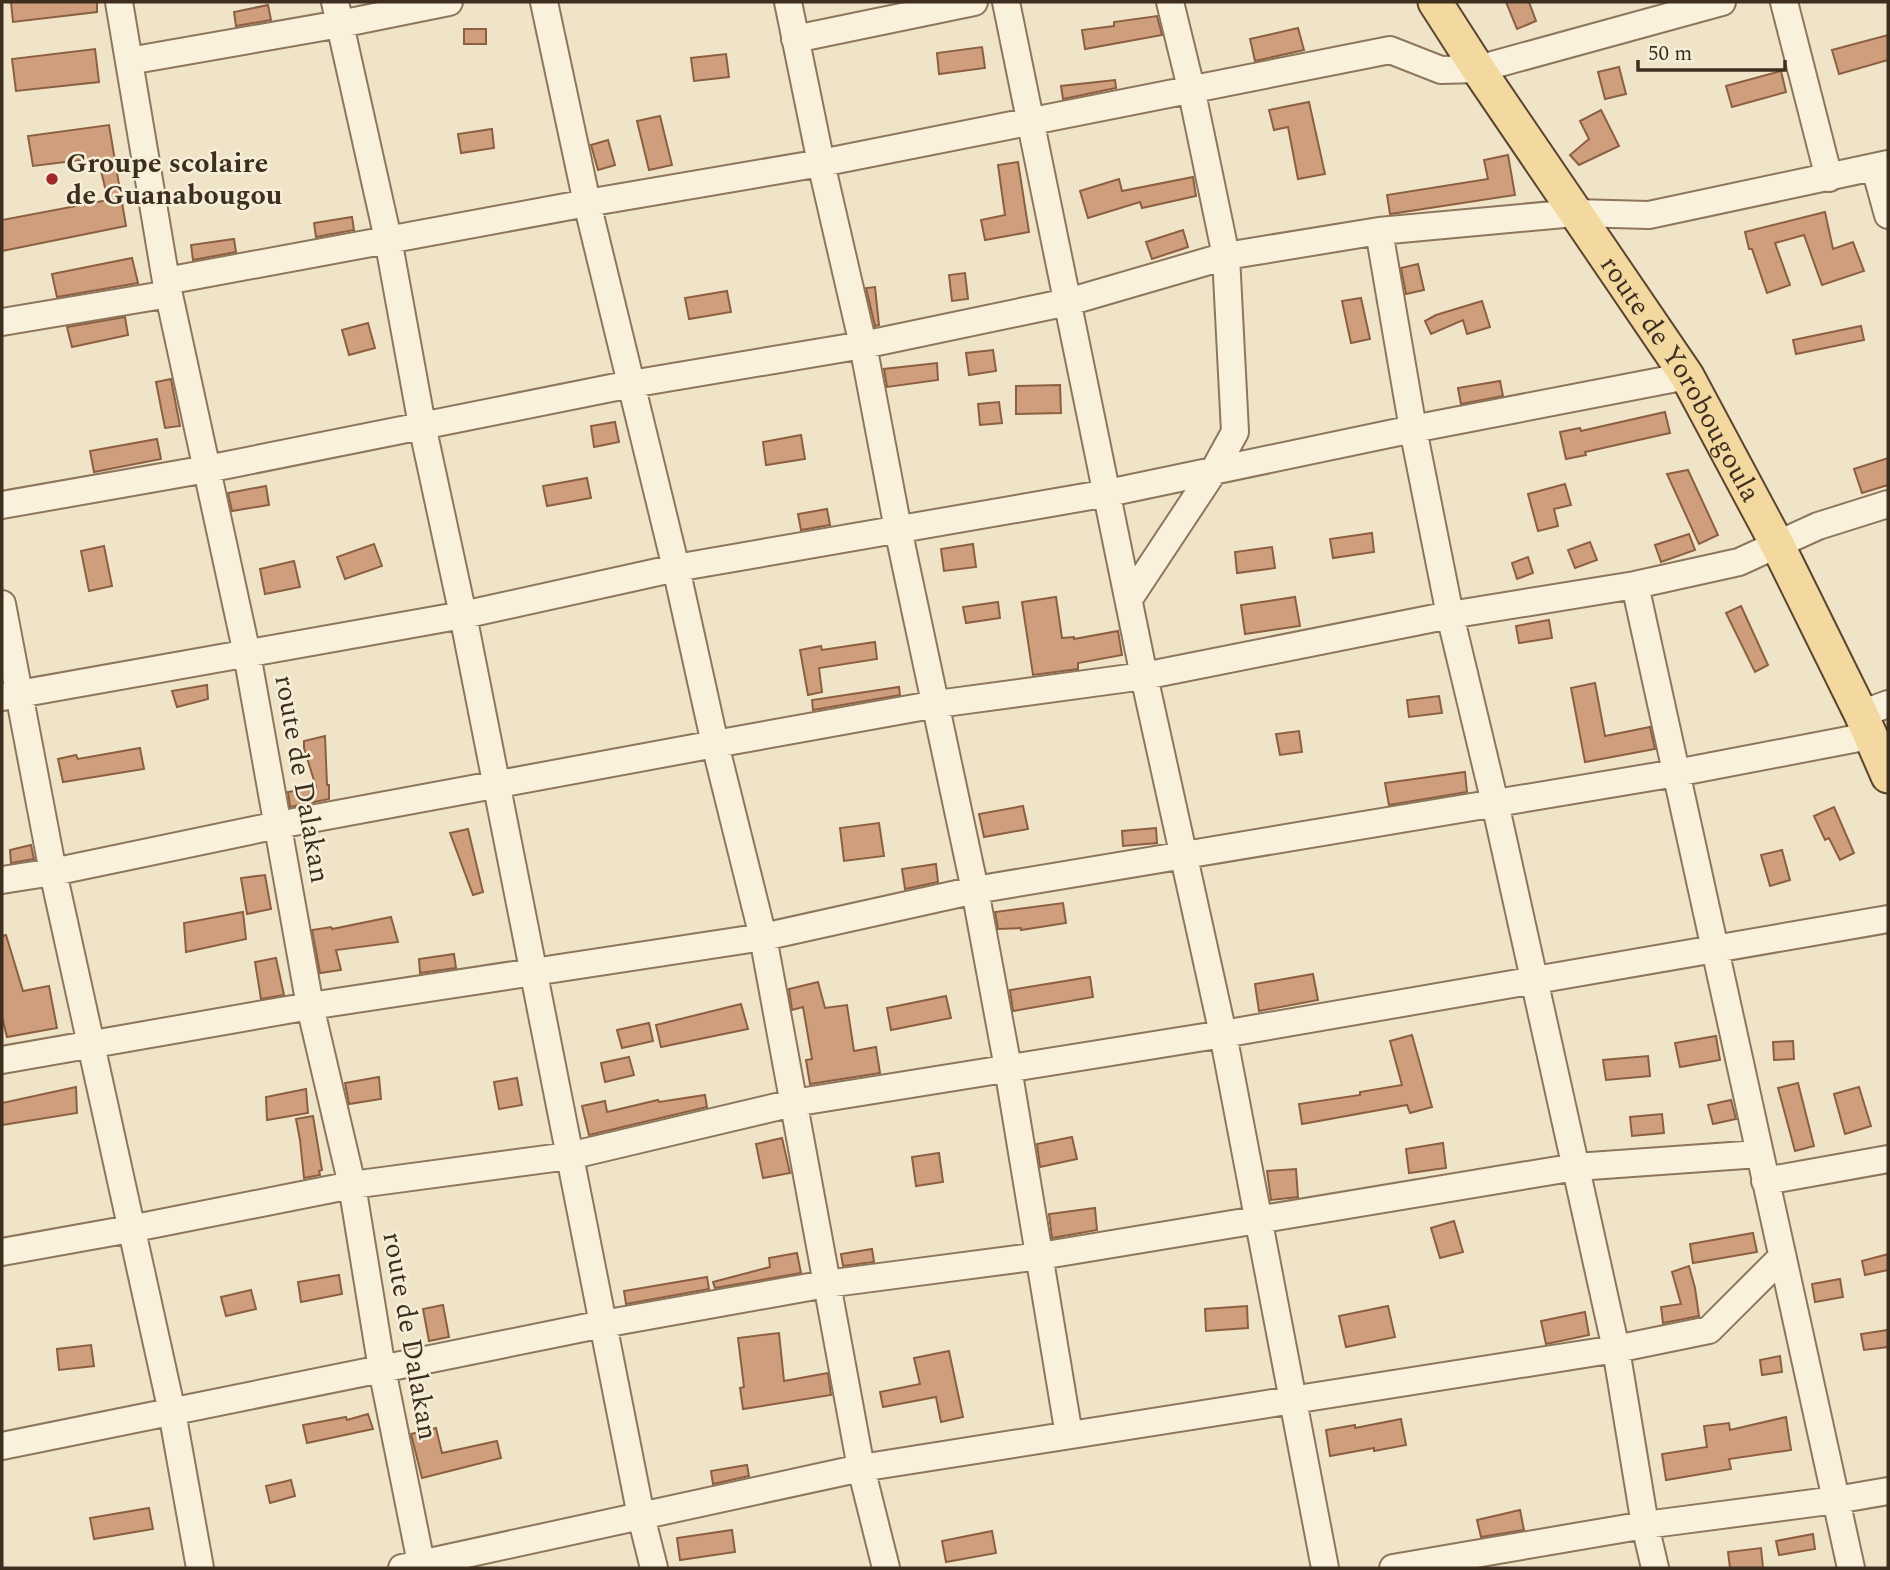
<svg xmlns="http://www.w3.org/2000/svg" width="1890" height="1570" viewBox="0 0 1890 1570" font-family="Spectral,serif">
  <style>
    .building { fill: #cf9f7d; stroke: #8d5f41; stroke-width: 2 }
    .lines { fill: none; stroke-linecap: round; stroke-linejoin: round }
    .minor-casing { stroke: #8d765c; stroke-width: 30 }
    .major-casing { stroke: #5b4430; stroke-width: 37 }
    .minor { stroke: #faf1dc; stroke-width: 26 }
    .major { stroke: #f3d9a0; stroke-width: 33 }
    .poi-dot { fill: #9e2a2b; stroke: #f7eed8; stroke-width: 2.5 }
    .labels { text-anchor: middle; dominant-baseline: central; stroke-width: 5; stroke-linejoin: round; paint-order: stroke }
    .poi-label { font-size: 28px; font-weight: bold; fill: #3d2e20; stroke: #f7eed8; text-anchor: start }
    .street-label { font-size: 28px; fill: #3d2e20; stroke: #f7eed8 }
  </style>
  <rect width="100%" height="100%" fill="#f0e4c8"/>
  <path class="building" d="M11,2H97V12L13,22Z
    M1506,2H1529L1536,21L1517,29Z
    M268,5L271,20L236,26L234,12Z
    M1157,16L1162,35L1085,49L1082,30L1114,26V22Z
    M1298,28L1304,50L1255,61L1250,39Z
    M464,29H486V44H464Z
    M1888,35V60L1839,74L1832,50Z
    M982,47L985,68L939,74L937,53Z
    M95,49L99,82L16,91L12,59Z
    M726,54L729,77L694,81L691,58Z
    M1619,67L1626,94L1605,99L1598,72Z
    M1781,71L1786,92L1732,107L1726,86Z
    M1115,80L1116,88L1063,99L1061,86Z
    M1309,102L1325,174L1298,179L1288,127L1274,130L1269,110Z
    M1601,110L1619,146L1579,165L1570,155L1589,139L1580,121Z
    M660,116L672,165L649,170L637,121Z
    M109,125L126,226L2,251V220L108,200L98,158L33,166L28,136Z
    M492,129L494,148L461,153L458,134Z
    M608,140L615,165L598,170L591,145Z
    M1508,155L1515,195L1390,214L1387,195L1488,179L1484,160Z
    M1018,162L1029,232L985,240L981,220L1005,215L998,165Z
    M1193,177L1196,196L1142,208L1140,202L1088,218L1080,191L1119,179L1122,191Z
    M1825,212L1833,249L1853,242L1864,271L1822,285L1804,235L1775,243L1790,285L1767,293L1752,249H1749L1745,232Z
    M352,217L354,230L316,237L314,223Z
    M1183,230L1188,247L1152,259L1146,242Z
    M234,239L236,252L193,260L191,245Z
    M132,258L138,283L57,297L52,274Z
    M1418,264L1424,290L1406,294L1401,268Z
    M965,273L968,299L952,301L949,275Z
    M875,287L879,325L875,326L866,288Z
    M727,291L731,312L689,319L685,298Z
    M1361,298L1370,339L1351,343L1342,301Z
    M1482,301L1490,327L1467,334L1463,320L1431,334L1425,321L1436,315Z
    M125,317L128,335L72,347L67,327Z
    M368,323L375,348L349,355L342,330Z
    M1861,326L1864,340L1796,354L1793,340Z
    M993,350L996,371L969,375L966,353Z
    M937,363L938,380L887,387L884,369Z
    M171,379L180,426L165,428L156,382Z
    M1500,381L1503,396L1461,404L1458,388Z
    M1060,385L1061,413L1016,414V386Z
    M999,402L1002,423L980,425L978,404Z
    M1665,412L1670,433L1585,452L1586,455L1566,459L1560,432L1580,428L1581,431Z
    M615,422L619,442L594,447L591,426Z
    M801,435L805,459L766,465L763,442Z
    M157,439L161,459L94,472L90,451Z
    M1888,458V485L1862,493L1854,469Z
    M1688,470L1718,535L1699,544L1667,474Z
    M587,478L591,498L547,506L543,486Z
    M1565,484L1571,505L1554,509L1558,526L1538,531L1528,494Z
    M266,486L269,505L232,511L228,493Z
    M827,509L830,525L801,530L798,514Z
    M1372,533L1374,552L1333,558L1330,539Z
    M1689,534L1695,550L1661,562L1655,545Z
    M1590,542L1597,560L1575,568L1568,550Z
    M374,544L382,566L345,579L337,557Z
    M973,544L976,567L944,571L941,549Z
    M104,546L112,586L89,591L81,551Z
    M1272,547L1275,568L1237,573L1235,552Z
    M1528,557L1533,573L1517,579L1512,563Z
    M294,561L300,587L265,594L260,569Z
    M1056,597L1062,638L1074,637V639L1118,631L1122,655L1078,663V669L1033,675L1022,602Z
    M1295,597L1300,626L1245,634L1241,605Z
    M998,602L1000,618L966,623L963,607Z
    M1741,606L1768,665L1755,672L1726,613Z
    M1549,620L1552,638L1519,643L1516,626Z
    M875,642L877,659L819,668L822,692L808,695L800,650L821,646L822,650Z
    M1595,683L1605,736L1650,727L1655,749L1585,762L1571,688Z
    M207,685L208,699L177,707L172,691Z
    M899,687L900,695L813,710L812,700Z
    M1439,696L1442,713L1409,717L1407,700Z
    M1299,731L1302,752L1280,755L1276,734Z
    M325,736L327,785H329V799L290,807L288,792L316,787L304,748V741Z
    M140,748L144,769L63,782L58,759L76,755L78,759Z
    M1465,772L1467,792L1389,805L1385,783Z
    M1023,806L1028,829L984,837L979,814Z
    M1834,807L1854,853L1840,860L1829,838L1825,840L1814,816Z
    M879,823L884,856L844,861L840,828Z
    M1156,828L1157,843L1123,846L1122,831Z
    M468,829L483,892L473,895L450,833Z
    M31,845L34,859L11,863L10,850Z
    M1782,850L1790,880L1770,886L1761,855Z
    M936,864L938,882L905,889L902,869Z
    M265,875L271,909L247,914L241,878Z
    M1063,903L1066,923L1021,930V928L998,929L995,912Z
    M243,912L246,939L186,952L184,923Z
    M391,917L398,942L336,950L341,970L320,973L312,930L331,927L332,929Z
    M6,935L23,991L49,986L57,1028L7,1037L2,1017V936Z
    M454,954L456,968L420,973L419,959Z
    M276,958L284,995L261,999L255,962Z
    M1313,974L1318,1000L1259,1011L1255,984Z
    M1090,977L1093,997L1013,1011L1010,990Z
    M818,982L825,1008L847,1005L854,1051L876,1047L880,1073L810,1084L806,1060L812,1059L803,1007L792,1010L789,989Z
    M946,996L951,1018L891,1030L887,1008Z
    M741,1004L748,1029L661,1047L656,1025Z
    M649,1023L653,1041L622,1048L617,1030Z
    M1412,1035L1432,1107L1410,1113L1407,1105L1302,1124L1299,1104L1360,1095V1092L1402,1085L1390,1041Z
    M1716,1036L1720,1060L1680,1067L1675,1043Z
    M1793,1041L1794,1059L1774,1060L1773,1042Z
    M1648,1056L1650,1076L1606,1080L1603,1060Z
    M629,1057L634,1075L605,1082L601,1063Z
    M379,1077L381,1099L349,1104L345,1083Z
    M517,1078L522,1105L499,1109L494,1082Z
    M1798,1083L1814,1146L1795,1151L1778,1088Z
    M76,1087L77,1113L2,1125V1103Z
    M1859,1087L1871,1126L1845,1134L1834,1094Z
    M306,1089L308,1113L267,1120L266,1097Z
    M705,1095L707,1107L589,1135L582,1106L605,1101L607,1112L658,1100L659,1102Z
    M1731,1100L1736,1119L1713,1124L1708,1105Z
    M1662,1114L1664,1133L1632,1136L1630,1117Z
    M313,1116L322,1170L319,1171L320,1175L304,1178L300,1140L296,1119Z
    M1072,1137L1077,1159L1040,1167L1037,1144Z
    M782,1138L790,1173L763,1178L756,1144Z
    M1443,1143L1446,1168L1409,1173L1406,1149Z
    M939,1153L943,1182L916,1186L912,1157Z
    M1296,1169L1298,1197L1271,1200L1267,1171Z
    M1095,1208L1097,1230L1052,1238L1049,1214Z
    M1454,1221L1463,1252L1440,1258L1431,1228Z
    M1753,1233L1757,1252L1693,1263L1690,1244Z
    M872,1249L874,1262L843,1266L841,1254Z
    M797,1253L801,1273L715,1288L713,1282L770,1267L769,1258Z
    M1888,1254V1270L1865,1275L1862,1261Z
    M1689,1266L1695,1288L1699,1316L1663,1323L1661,1307L1681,1304L1672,1272Z
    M339,1275L342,1294L301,1302L298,1282Z
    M707,1277L709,1289L626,1304L624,1291Z
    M1840,1279L1843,1297L1815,1302L1812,1284Z
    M251,1290L256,1309L226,1316L221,1297Z
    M443,1305L449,1337L429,1341L423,1309Z
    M1247,1306L1248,1328L1206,1331L1205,1309Z
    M1388,1306L1395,1337L1346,1347L1339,1316Z
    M1585,1312L1589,1335L1546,1344L1541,1321Z
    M1888,1330V1347L1864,1350L1861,1334Z
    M779,1333L784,1381L828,1373L831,1395L743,1409L740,1388L744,1387L738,1338Z
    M91,1345L94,1366L59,1370L57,1349Z
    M949,1351L963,1417L941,1422L936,1397L883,1407L880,1392L920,1384L914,1358Z
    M1780,1356L1782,1372L1762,1375L1760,1360Z
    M368,1414L373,1429L307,1443L303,1425L346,1417L347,1420Z
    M1786,1417L1791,1450L1729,1459L1731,1469L1666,1480L1662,1454L1707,1447L1704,1426L1729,1423L1730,1430Z
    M1401,1419L1406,1445L1374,1451V1448L1330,1456L1326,1430L1355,1425V1428Z
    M436,1428L442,1453L497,1441L501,1458L422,1478L411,1434Z
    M747,1465L749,1476L713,1484L711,1471Z
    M291,1480L295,1496L270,1503L266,1486Z
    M149,1508L153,1529L94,1539L90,1518Z
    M1520,1510L1524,1530L1481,1537L1477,1520Z
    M732,1530L735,1552L680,1560L677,1538Z
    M992,1531L996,1553L946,1562L942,1541Z
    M1813,1534L1815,1549L1779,1555L1776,1541Z
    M1761,1548L1763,1568H1730L1728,1552Z"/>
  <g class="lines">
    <g class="minor-casing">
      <path id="minor" d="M119,2L166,281L247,654L310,1006L352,1185L382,1369L422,1568
        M335,2L388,239L422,425L463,615L641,1516L654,1568
        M544,2L587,203L676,568L715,744L763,937L861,1468L886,1568
        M788,2L821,163L863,345L898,529L975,890L1008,1068L1069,1435
        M1006,2L1144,676L1223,1034L1325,1568
        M1784,2L1829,178
        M795,39L974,2
        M129,61L340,24L449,2
        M1875,168L1888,215
        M1379,231L1413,429L1450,615L1495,803L1616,1349L1645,1525L1655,1568
        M166,281L587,203L821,163L1390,50L1441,70L1478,69L1722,2
        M2,322L169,294
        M2,505L207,469L631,384L863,345L1068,302L1226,256L1379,231L1575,213L1649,215L1888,164
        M1635,585L1851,1568
        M1129,599L1213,472L1235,432L1226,256L1191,88L1170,2
        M2,604L53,872L172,1412L200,1568
        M2,697L463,615L676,568L1108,493L1413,429L1687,376
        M1861,714L1888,704
        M2,880L53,872L278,825L715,744L937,704L1144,676L1450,615L1635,585L1739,562L1818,526L1888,504
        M2,1060L310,1006L763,937L975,890L1676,773L1869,736
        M1765,1181L1888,1159
        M2,1252L130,1229L352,1185L569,1156L793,1103L1223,1034L1888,919
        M2,1446L603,1324L826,1284L1040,1256L1576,1167L1759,1154
        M402,1568L861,1468L1616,1349L1709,1330L1782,1257
        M1393,1568L1645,1525L1836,1500L1888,1491"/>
    </g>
    <g class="major-casing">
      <g id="major">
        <path id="s1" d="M1435,2L1478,69L1687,376L1778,546L1861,714L1888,776"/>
      </g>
    </g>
    <use href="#minor" class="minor"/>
    <use href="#major" class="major"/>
  </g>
  <circle class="poi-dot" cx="52" cy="179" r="7"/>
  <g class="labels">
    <g class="poi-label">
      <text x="66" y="163">Groupe scolaire<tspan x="66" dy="32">de Guanabougou</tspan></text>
    </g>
    <g class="street-label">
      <text stroke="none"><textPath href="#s1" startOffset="450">route de Yorobougoula</textPath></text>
      <text transform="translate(302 779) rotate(80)">route de Dalakan</text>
      <text transform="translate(410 1336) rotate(80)">route de Dalakan</text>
    </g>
  </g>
  <rect width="1890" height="1570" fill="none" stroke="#3d2e20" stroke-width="7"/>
  <path d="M1638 60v10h147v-10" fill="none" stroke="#3d2e20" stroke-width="3.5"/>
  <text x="1648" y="60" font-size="21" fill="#3d2e20" stroke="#f7eed8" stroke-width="5" paint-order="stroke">50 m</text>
</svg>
